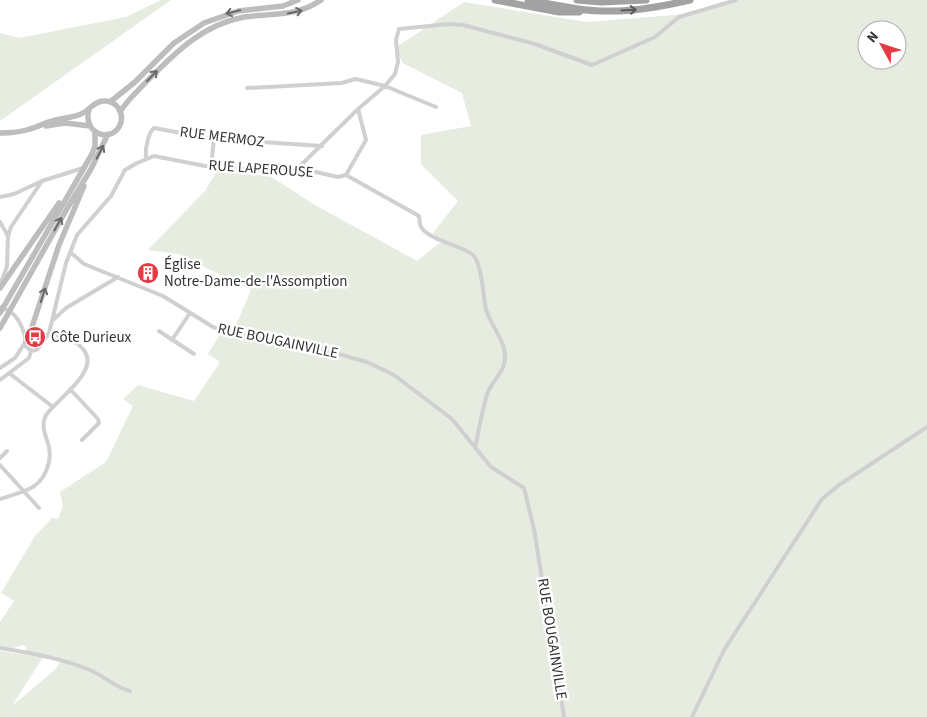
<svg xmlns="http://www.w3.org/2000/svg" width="927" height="717" viewBox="0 0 927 717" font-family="'Source Sans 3',sans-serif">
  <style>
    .green { fill: #e6ecdf; fill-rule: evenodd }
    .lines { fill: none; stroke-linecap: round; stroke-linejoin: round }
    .minor { stroke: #d0d0d0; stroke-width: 4 }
    .secondary { stroke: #bdbdbd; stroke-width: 5.5 }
    .trunk { stroke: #a2a2a2; stroke-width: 7 }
    .oneway { stroke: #5a5a5a }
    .oneway2 { stroke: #6a6a6a }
    .labels { text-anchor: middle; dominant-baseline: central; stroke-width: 5; stroke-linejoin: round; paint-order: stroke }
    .street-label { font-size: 15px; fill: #333; stroke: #fff }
    .poi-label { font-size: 15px; fill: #333; stroke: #fff; text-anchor: start }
  </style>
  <rect width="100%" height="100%" fill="#fff"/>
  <path class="green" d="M161,0H171L0,121V33L19,38L126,17Z
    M735,0H927V717H0V651L43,657L12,706L56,669L62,659L27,651L25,646L22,645L14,648L0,646V622L14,601L1,593L35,536L52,518L58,519L63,506L60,492L106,462L133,406L123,399L138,385L194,401L220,362L208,354L220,334L233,332L251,290L178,254L148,250L205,191L217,171L270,176L313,204L417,261L441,242L433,233L458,201L421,164V135L471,126L462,93L403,63L395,48L464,2L586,22L687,14ZM867,30H897V60H867Z"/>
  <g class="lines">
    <path class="minor" d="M247,88L342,83L355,79L360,80L385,86L436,107
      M146,158C145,149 148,133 154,128L214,139L322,146
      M211,166L214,139
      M298,168L358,109L385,86L395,74L398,62L396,40L399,29L449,24L463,25L535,44L592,65L655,37L679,17L736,0
      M346,175L366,140L358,109
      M0,197L14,194L42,181L83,168
      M0,222L8,236
      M70,252L84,264L163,296L213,327L238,335L296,342L367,362L394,375L452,419L491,467L524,488L534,529L564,717
      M1,283L7,266L8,236L11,227L42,181
      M0,307C17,312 22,324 26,341L15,358L0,368
      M53,320L66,308L118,277
      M159,331L194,354
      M172,340L190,313
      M24,344L31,351L36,350L39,347L49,333L66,263L77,235L111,196L125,170L137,163L154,156L205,166L253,170L298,168L338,177L346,175L419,216C420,220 419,224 421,227C429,240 460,245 472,254C482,262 483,296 486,309C490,325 506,341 505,358C505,371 493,380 488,392C482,409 479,430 475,448
      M9,373L53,407
      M0,380L29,358L31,351
      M70,389L98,419L99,423L82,440
      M0,458L7,451
      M0,465L39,508
      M0,499C10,496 20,493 29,489C45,482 52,462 49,447C46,435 41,428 45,417C48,411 55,405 60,400C68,392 78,383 83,374C99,348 68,337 49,333
      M0,648C30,653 61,658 90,670C104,676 115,687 130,691
      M692,717L724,650L822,499L839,485L927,427"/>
    <path class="secondary" d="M110,102L135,82L174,43L204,23L238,11L283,6L298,0
      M120,112C127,100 138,91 147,81C176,52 202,25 244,17C271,13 297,17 321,0
      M46,126L65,123L90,126
      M0,133C10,133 21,132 30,129C38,127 44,123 52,121C61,118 72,118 81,114C90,110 94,101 104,101C116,100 125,113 120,125C110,145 82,132 89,110
      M0,288L59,203
      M0,313L92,154L95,146V132
      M0,328L68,207L91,169L108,134
      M26,341L30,333L59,245L84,186"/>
    <path class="trunk" d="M495,0L559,12H579
      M528,0C556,5 585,12 613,11C639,11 664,6 690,0
      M577,0L601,2L646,0"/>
  </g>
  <defs><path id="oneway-shaft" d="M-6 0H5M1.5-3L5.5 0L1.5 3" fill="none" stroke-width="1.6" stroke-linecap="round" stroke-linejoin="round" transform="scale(1.25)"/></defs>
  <use class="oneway" href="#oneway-shaft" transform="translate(629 10) rotate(-3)"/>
  <g class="oneway2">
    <use href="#oneway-shaft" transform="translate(233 12) rotate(166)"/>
    <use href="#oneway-shaft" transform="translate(295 12) rotate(-12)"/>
    <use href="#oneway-shaft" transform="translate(152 76) rotate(-46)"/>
    <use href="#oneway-shaft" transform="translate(100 152) rotate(-63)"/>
    <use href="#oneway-shaft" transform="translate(58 224) rotate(-61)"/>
    <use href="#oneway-shaft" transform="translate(43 295) rotate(-72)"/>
  </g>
  <defs>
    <g id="building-disc" transform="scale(1.125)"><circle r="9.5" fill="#e63946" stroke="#fff"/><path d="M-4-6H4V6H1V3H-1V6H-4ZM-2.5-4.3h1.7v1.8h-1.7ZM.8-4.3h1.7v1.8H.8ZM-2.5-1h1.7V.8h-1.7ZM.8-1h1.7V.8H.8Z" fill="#fff"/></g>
    <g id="bus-disc" transform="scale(1.125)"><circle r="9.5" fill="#e63946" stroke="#fff"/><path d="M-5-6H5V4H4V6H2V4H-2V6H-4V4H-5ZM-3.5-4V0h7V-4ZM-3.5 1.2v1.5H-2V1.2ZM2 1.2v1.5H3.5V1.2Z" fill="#fff"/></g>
  </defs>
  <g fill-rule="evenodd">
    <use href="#building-disc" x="148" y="273"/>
    <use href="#bus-disc" x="35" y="337"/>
  </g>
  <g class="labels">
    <g class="street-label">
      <text transform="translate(222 137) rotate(7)">RUE MERMOZ</text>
      <text transform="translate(261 169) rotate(4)">RUE LAPEROUSE</text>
      <text transform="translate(278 341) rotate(12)">RUE BOUGAINVILLE</text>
      <text transform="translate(552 639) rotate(81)">RUE BOUGAINVILLE</text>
    </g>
    <g class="poi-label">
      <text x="164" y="264">Église<tspan x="164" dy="17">Notre-Dame-de-l'Assomption</tspan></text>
      <text x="51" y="337">Côte Durieux</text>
    </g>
  </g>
  <g transform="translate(882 45) rotate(310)"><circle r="24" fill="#ffffff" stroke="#adadad"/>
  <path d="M0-4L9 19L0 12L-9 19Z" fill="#e63946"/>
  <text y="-8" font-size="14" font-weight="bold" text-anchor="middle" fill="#333333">N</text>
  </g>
</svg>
